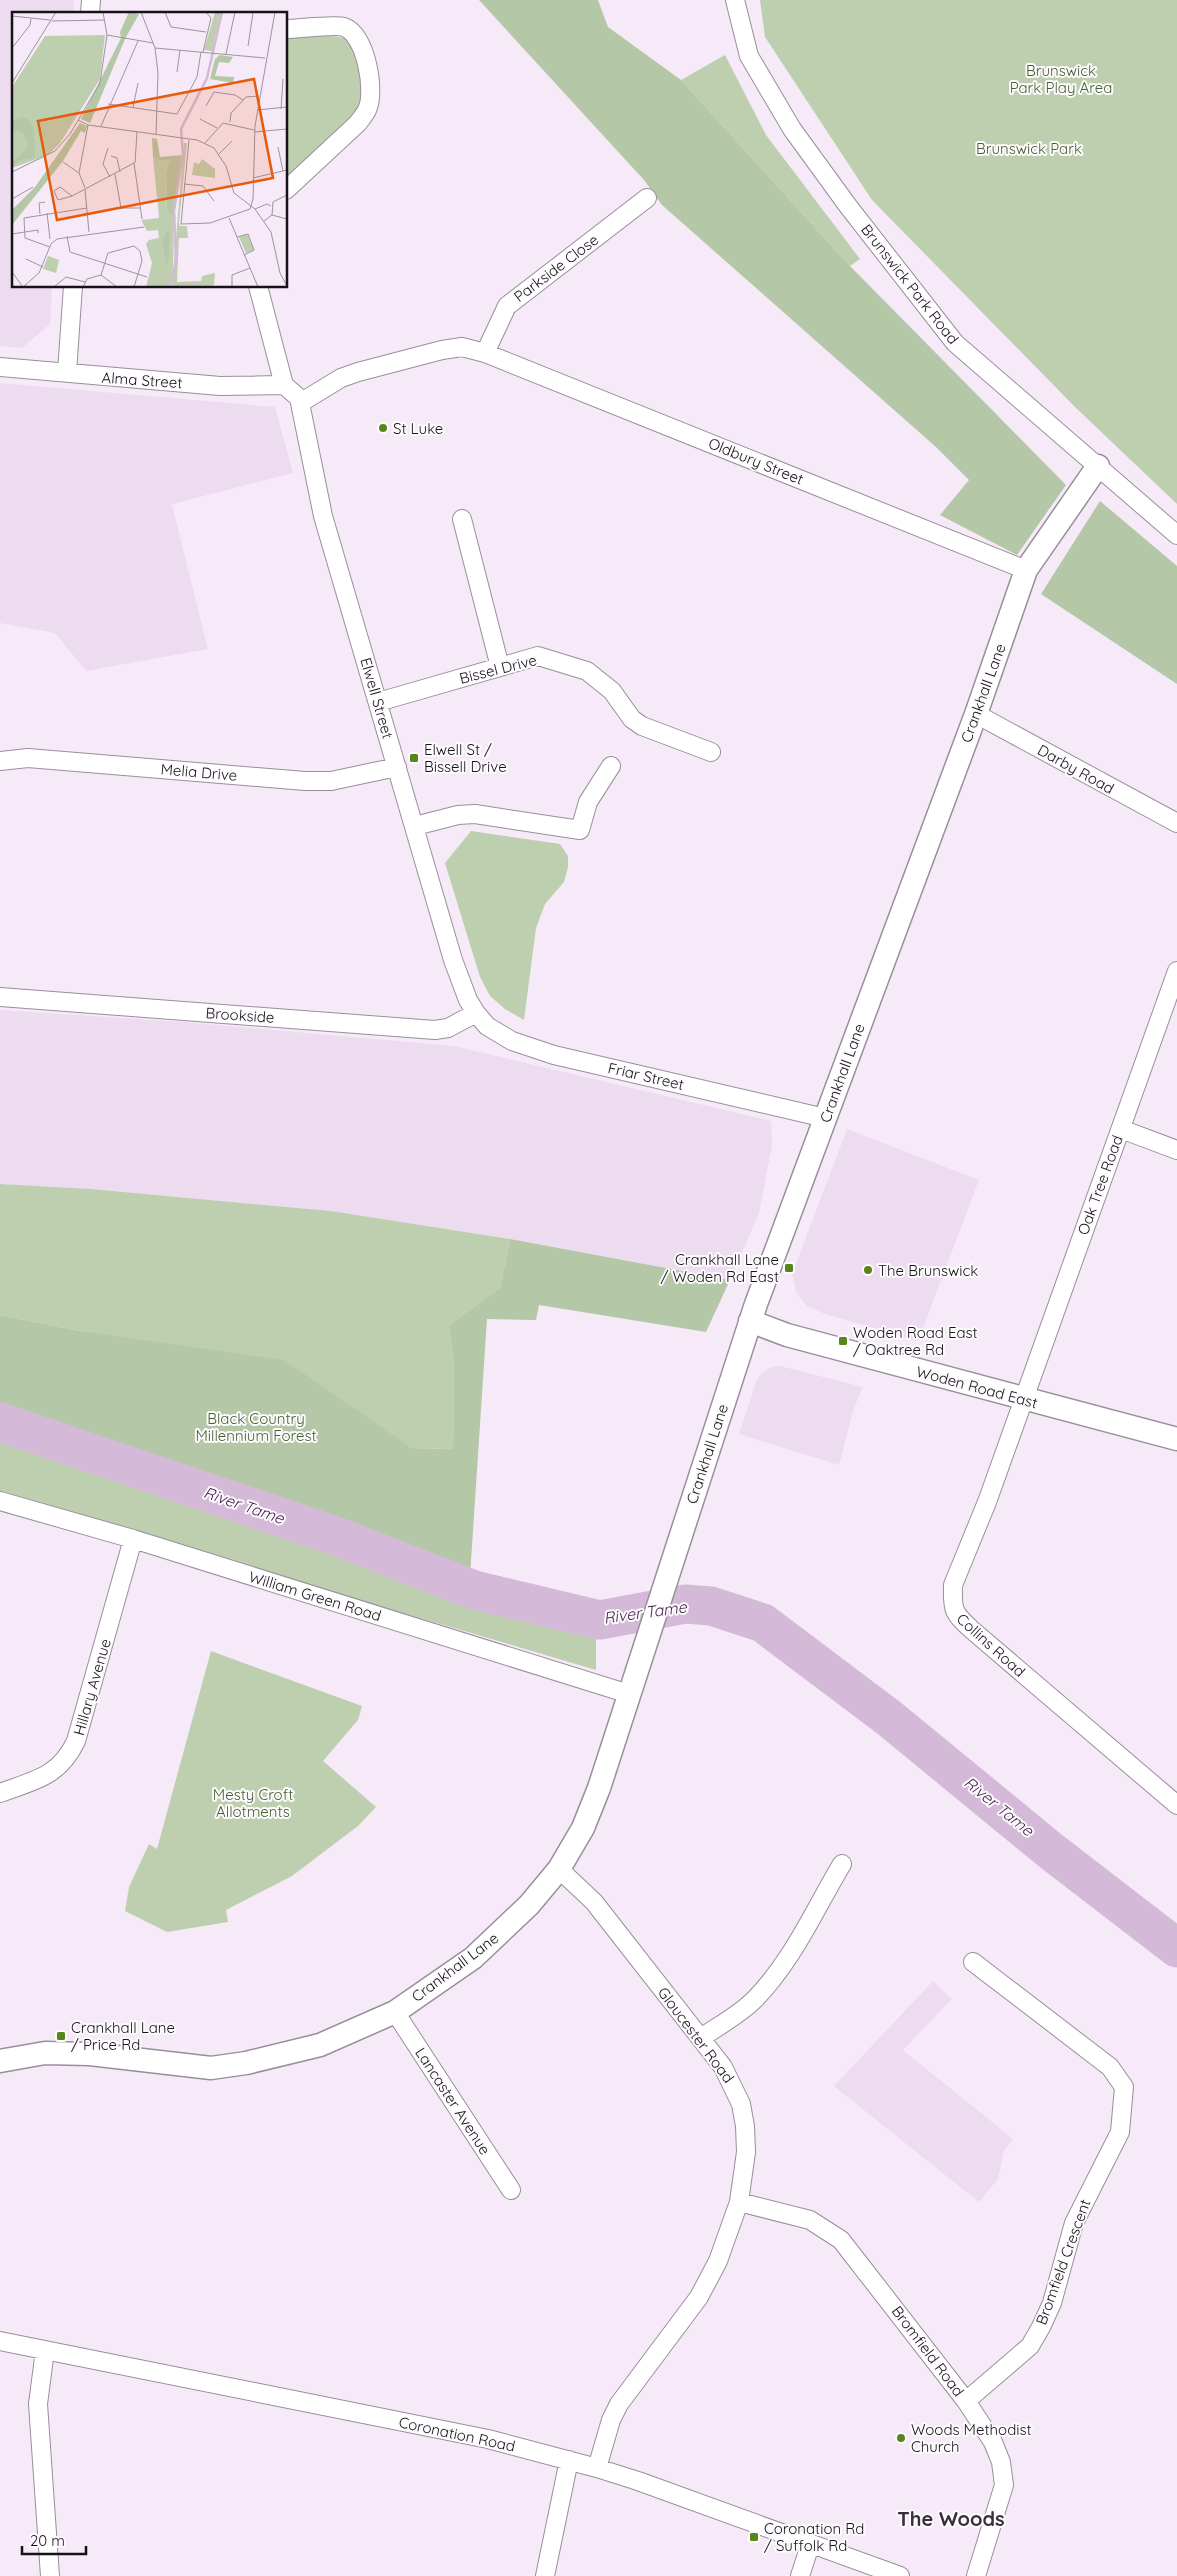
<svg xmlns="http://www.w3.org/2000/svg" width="1177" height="2576" viewBox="0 0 1177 2576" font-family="Quicksand,sans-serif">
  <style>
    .built { fill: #eddcf0 }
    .green { fill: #becfb0 }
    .forest { fill: #b4c7a6 }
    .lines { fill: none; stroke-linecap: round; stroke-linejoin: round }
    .river { stroke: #d4bad8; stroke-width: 39 }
    .minor-casing { stroke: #998e9b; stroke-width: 20 }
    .tertiary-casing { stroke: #998e9b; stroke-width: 25 }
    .minor { stroke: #fff; stroke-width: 18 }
    .tertiary { stroke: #fff; stroke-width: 22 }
    .poi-dot { fill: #57871a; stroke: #fdfbfe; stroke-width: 2 }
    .labels { text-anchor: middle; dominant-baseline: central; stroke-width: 4; stroke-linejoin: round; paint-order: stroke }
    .park-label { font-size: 15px; fill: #465f2e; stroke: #fdfbfe }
    .street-label { font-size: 15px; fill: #161217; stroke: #fdfbfe }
    .poi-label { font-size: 15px; fill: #161217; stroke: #fdfbfe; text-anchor: start }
    .water-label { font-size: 16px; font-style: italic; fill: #46244b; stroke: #fdfbfe }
    .district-label { font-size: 20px; font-weight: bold; fill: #392f3a; stroke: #fdfbfe }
    .inset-river { fill: none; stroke: #d4bad8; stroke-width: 2.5 }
    .inset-road { fill: none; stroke: #9c949e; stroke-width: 1 }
    .view { fill: #e8590c; fill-opacity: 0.15; stroke: #e8590c; stroke-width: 2.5 }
    .inset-edge { fill: none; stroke: #161217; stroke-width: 2.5 }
  </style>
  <rect width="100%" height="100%" fill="#f6eaf8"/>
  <path class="built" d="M0,0H74L73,14H14V286H52L50,324L22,348L0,346Z
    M0,383L275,407L293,473L172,504L208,649L86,671L55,633L0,623Z
    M0,1010L184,1022L454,1046L771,1121L772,1146L759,1213L730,1280L510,1239L331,1211L91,1189L0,1184Z
    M847,1129L979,1180L918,1341L825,1314L807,1306L796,1292L792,1274Z
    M780,1366L863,1387L854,1408L839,1465L739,1434L756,1382L761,1374L771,1367Z
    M933,1981L952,1999L903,2050L1013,2139L1004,2151L998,2179L979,2202L834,2086Z"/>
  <path class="green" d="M760,0H1177V504L1075,407L872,200L765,37Z
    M331,36L344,38L351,42C357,60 364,78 362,98C358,122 305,161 286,178V37Z
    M725,55L766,135L860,259L850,266L681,80Z
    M471,831L560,844L568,856V867L564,882L545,904L536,928L524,1020L505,1009L490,996L480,977L445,863Z
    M0,1184L91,1189L331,1211L510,1239L500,1288L449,1325L454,1366L453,1449L412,1448L350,1407L81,1331L0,1315Z
    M0,1437L96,1473L250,1523L416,1583L493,1608L596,1634V1670L0,1494Z
    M211,1651L362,1706L358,1720L323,1761L376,1807L358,1826L292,1876L226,1910L228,1922L167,1932L125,1911L129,1887L149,1844L157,1849Z"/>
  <path class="forest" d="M479,0H598L608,27L681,80L850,266L1066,485L1017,555L940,515L969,480L936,447L662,205L644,180Z
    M1100,501L1177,566V684L1041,594Z
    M510,1239L730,1280L706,1332L539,1305L536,1320L487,1319L470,1576L0,1411V1315L81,1331L284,1360L412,1448L453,1449L454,1366L449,1325L500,1288Z"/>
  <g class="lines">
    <path class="river" d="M0,1422L336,1536L474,1590L600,1620L685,1604L711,1606L763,1623L889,1718L1051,1851L1177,1948"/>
    <g class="minor-casing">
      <path id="minor" d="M735,0L749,56L792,129L848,206L955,343L1177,535
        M90,14L91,0
        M286,29C298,29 335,24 344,27C366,34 376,92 367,110C365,114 361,119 358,123L286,190
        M258,286L284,385
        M485,353L507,306L647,198
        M0,367L220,386L284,385
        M67,372L73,286
        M284,385L299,398L323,516L453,960L468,1000L476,1013L487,1026L512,1041L554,1055L825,1118
        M300,403L341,378L358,372L442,350L462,347L485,353L1026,570
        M462,519L500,667
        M378,702L538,656L587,671L612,691L632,719L642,726L711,752
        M976,714L1177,823
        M0,761L28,758L305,781H331L397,767
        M415,826L458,815L475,814L580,830L588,802L611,766
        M1177,971L987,1502L953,1585C952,1612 954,1613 972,1630L1177,1805
        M0,997L435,1030L448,1028L476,1013
        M1121,1129L1177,1150
        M0,1501L133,1539L629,1694
        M0,1793C35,1780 59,1777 76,1741L133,1539
        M559,1869L594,1902L723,2067L741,2104L745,2126L746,2152L739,2202L718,2261L699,2297L619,2404L611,2420L597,2468
        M395,2012L511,2190
        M701,2038C718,2026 739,2015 754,2000C792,1962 815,1909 842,1864
        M739,2202L810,2220L841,2240L966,2401L993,2442L1001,2462L1004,2485L976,2576
        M0,2341L488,2439L597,2468L638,2481L900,2576
        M45,2350L38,2404L50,2576
        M966,2401L1030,2346L1041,2327L1052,2303L1074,2223L1120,2132L1124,2087L1110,2067L973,1962
        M545,2576L569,2460
        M800,2576L810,2545"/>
    </g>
    <g class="tertiary-casing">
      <path id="tertiary" d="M750,1321L787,1335L1177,1439
        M0,2061L45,2053L90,2054L211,2068L246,2063L320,2045L395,2012L473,1958L529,1905L559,1869L583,1828L599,1788L756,1304L976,714L1026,570L1098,466"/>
    </g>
    <use href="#minor" class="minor"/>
    <use href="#tertiary" class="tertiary"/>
  </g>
  <g class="poi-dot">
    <circle cx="383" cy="428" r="5"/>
    <rect x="409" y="753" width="10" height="10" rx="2.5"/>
    <rect x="784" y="1263" width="10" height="10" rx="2.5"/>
    <circle cx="868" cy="1270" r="5"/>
    <rect x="838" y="1336" width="10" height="10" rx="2.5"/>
    <rect x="56" y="2031" width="10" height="10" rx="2.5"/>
    <circle cx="901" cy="2438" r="5"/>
    <rect x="749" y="2532" width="10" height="10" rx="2.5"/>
  </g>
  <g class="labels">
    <g class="park-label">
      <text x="1061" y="70">Brunswick<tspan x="1061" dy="17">Park Play Area</tspan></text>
      <text x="1029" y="148">Brunswick Park</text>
      <text x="256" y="1418">Black Country<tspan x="256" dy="17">Millennium Forest</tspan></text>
      <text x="253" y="1794">Mesty Croft<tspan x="253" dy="17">Allotments</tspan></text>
    </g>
    <g class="street-label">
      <text transform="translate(556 268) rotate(-37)">Parkside Close</text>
      <text transform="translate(910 284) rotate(52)">Brunswick Park Road</text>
      <text transform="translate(142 380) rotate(4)">Alma Street</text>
      <text transform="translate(756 461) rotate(22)">Oldbury Street</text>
      <text transform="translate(498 669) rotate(-14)">Bissel Drive</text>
      <text transform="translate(983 693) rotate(-70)">Crankhall Lane</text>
      <text transform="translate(377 698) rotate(74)">Elwell Street</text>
      <text transform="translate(1076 769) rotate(29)">Darby Road</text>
      <text transform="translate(199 772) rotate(5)">Melia Drive</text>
      <text transform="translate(240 1015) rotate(4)">Brookside</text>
      <text transform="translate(842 1073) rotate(-70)">Crankhall Lane</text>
      <text transform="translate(646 1076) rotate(13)">Friar Street</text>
      <text transform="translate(1100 1185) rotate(-70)">Oak Tree Road</text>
      <text transform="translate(977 1387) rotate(15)">Woden Road East</text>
      <text transform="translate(707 1454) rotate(-72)">Crankhall Lane</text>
      <text transform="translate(315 1596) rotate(17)">William Green Road</text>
      <text transform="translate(991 1645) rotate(42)">Collins Road</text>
      <text transform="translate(92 1687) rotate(-74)">Hillary Avenue</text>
      <text transform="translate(455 1967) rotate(-37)">Crankhall Lane</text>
      <text transform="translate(696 2035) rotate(53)">Gloucester Road</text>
      <text transform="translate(453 2101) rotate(57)">Lancaster Avenue</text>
      <text transform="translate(1063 2262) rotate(-70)">Bromfield Crescent</text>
      <text transform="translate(928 2351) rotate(53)">Bromfield Road</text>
      <text transform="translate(457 2434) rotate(12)">Coronation Road</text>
    </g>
    <g class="poi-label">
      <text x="393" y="428">St Luke</text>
      <text x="424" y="749">Elwell St /<tspan x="424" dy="17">Bissell Drive</tspan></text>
      <text x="779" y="1259" text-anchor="end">Crankhall Lane<tspan x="779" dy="17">/ Woden Rd East</tspan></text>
      <text x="878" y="1270">The Brunswick</text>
      <text x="853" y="1332">Woden Road East<tspan x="853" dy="17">/ Oaktree Rd</tspan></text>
      <text x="71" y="2027">Crankhall Lane<tspan x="71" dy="17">/ Price Rd</tspan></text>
      <text x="911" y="2429">Woods Methodist<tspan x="911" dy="17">Church</tspan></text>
      <text x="764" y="2528">Coronation Rd<tspan x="764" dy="17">/ Suffolk Rd</tspan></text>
    </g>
    <g class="water-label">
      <text transform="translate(244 1505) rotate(19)">River Tame</text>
      <text transform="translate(645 1612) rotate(-8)">River Tame</text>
      <text transform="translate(999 1806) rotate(39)">River Tame</text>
    </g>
    <g class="district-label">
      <text x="951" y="2518">The Woods</text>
    </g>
  </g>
  <g transform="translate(12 12)">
    <rect width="275" height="275" fill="#f6eaf8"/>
    <path d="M203,0H209L200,39L192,38ZM93,23L88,67L48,131L36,143L0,156V75L33,24ZM172,131H175L167,211L168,214H175L176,226H167L165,270L189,269L190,264L203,261L202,273L193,275H160ZM141,145L149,149L159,146L160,150L154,162L155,198L162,207L161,258L157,275H134L140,251L134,232L137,228L147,226L146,218L135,219L129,208L147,206ZM190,147L203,157V166L180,163L182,150L187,152ZM235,222L242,238L234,241L227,225ZM36,244L47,248L44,261L31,257Z" fill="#becfb0"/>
    <path d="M117,0L127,2L113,27L78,111L69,107L109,26L108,20ZM208,43L221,45L217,51L207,50L203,64L222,65L221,71L198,67L203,47ZM11,105L16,107L21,115L23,146L7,148L0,155V150L14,138L15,131L11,120L0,118V108ZM68,111L75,114L73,121L69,119L51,149L0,213V198L23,175ZM140,126L145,127L148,145L170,143L162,207L155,198L154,162L159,147L149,149L141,145ZM155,219L158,220L156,255L150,231Z" fill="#b4c7a6"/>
    <path class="inset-river" d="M158,275L164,249L162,198L171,142L169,117L195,66L210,0"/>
    <path class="inset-road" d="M129,0L143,36L146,61L144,123M153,0L159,15L194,20M0,4L38,8M40,9L93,8M95,23L141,31M236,34L241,1M275,34V49M0,36L18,13L19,7M143,36L253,46M191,40L199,6L194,0M214,42L223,0M165,60L168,38M0,71L44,0M96,92L165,102L185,65L189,40M194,94L202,80L223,83L231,88M121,95L126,71M269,97L271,67M245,98L275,95M188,107L205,116M66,108L76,113L185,128L202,136L214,154L222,181L243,197L259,220L268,261L275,274M218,110L219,101L234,85L247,84M89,114L126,29M242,120L275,117M177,128L169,212L198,211L238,197L241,187L243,114L263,0M193,131L211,111L242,118M266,135L271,159M96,136L91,152L98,165M207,142L220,129M99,144L105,146L108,160M51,150L67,161M122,151L130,207M123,151L125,120M0,160L43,139L58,122L88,71L95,23L91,0M103,162L109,196H129M241,166L275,158M172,172L191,174L202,189M73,176L67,161L76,113M73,178L77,220M60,184L48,175L42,179L46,188L60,184L122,151M0,187L21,175M243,197L255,192L259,194M35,201L38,227M28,202L27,191L33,190M260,203L261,190L275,183M217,206L246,275M252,209L260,203L275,207M0,222L26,218V221M55,224L58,240L135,265M225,225L236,222L242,238L232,243M38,235L13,226L12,206L75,196M14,247L31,255M0,260L11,275L27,261L39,232L45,227L132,215M89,263L96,241L122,234L128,239L130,249L122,275M89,263L105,275M42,275L54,265L73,270M71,275L75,267L89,263M220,275V263L238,256"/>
    <path class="view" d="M242,67L261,166L45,208L26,109Z"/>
    <rect width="275" height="275" class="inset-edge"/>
  </g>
  <path d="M22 2546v8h64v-8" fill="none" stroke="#161217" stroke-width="2.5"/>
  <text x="30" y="2546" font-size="15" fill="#161217" stroke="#fdfbfe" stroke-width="4" paint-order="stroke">20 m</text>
</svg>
